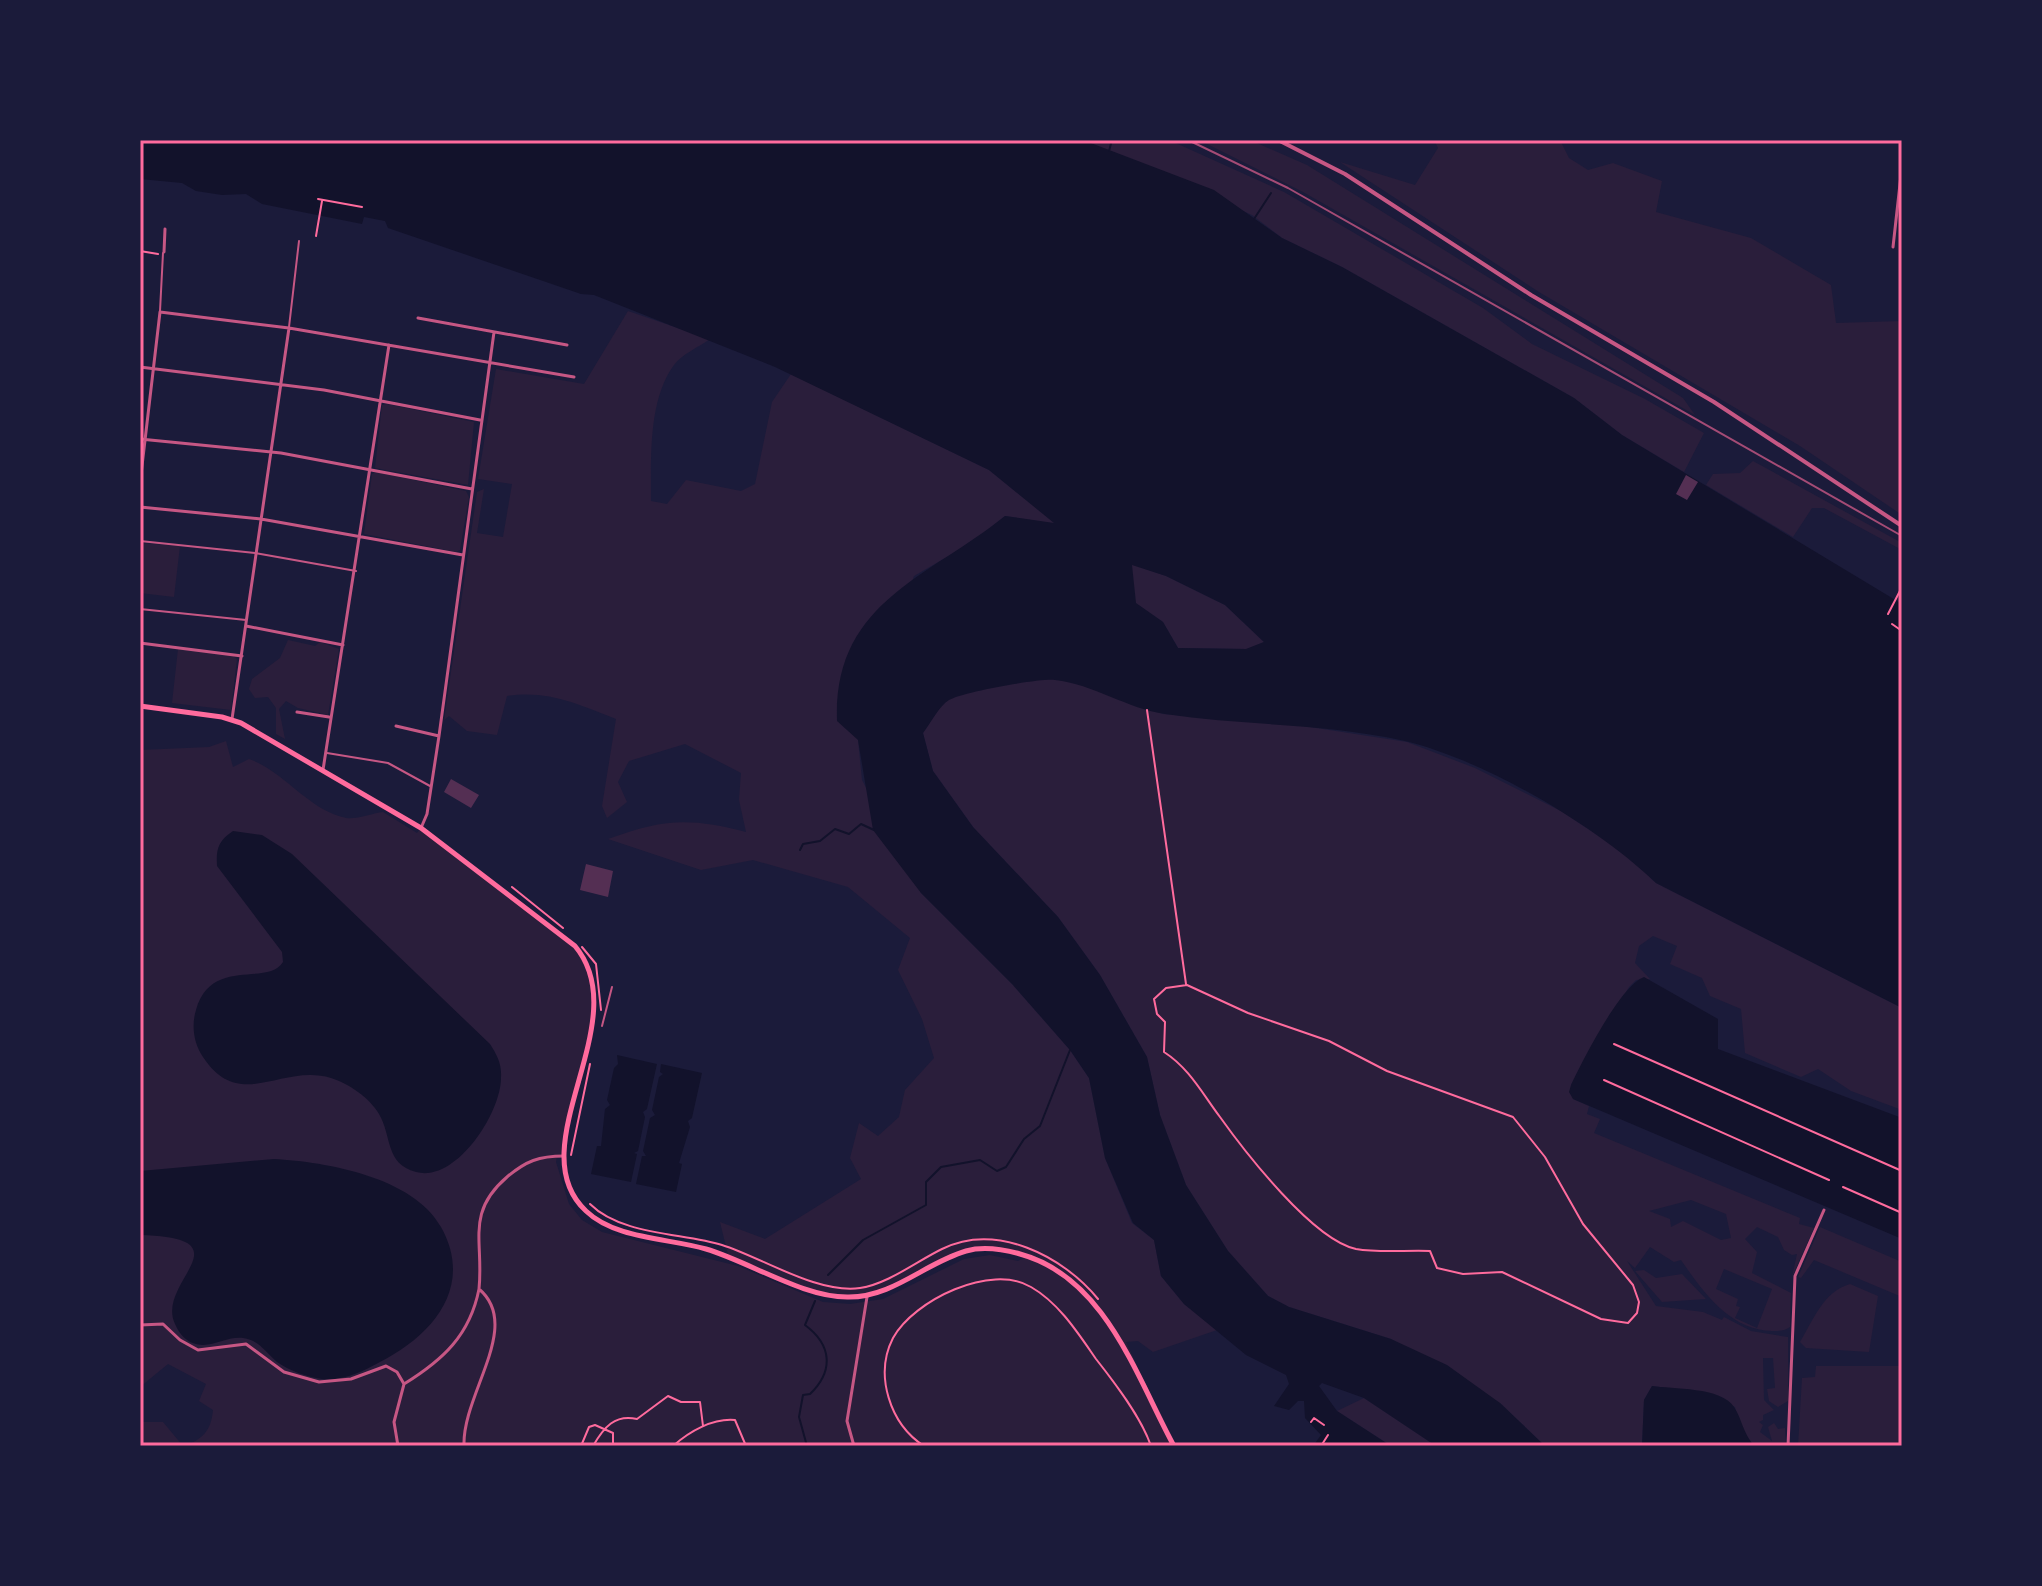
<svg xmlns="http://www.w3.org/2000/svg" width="2042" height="1586" viewBox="0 0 2042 1586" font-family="'Asap Condensed',sans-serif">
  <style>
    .green { fill: #2a1e3b; fill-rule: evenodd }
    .water { fill: #12122b; fill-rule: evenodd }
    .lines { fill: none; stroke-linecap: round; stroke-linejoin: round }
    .stream { stroke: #12122b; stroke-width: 2 }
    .building { fill: #542f53 }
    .path { stroke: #ff6b9d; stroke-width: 2 }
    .service { stroke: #c65784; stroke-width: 2 }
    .pedestrian { stroke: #c65784; stroke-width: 2 }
    .minor { stroke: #c65784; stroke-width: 3 }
    .tertiary { stroke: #c65784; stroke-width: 4 }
    .primary { stroke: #ff6b9d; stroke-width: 5 }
    .rail { stroke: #a44b75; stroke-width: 2 }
    .neatline { fill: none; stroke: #ff6b9d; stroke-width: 3 }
  </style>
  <rect width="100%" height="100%" fill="#1b1b3a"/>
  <path class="green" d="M1083,140H1169L1284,192L1483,308L1532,344L1645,399L1704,433L1684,472L1622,435L1574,398L1342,267L1282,238L1252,215Z
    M1199,140H1250L1307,165L1683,398L1695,415L1303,192Z
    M1434,140H1560L1569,158L1588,170L1613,163L1662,181L1656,212L1751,238L1831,285L1836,323L1902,321V515L1800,446L1539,292L1340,162L1415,185L1438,148Z
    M628,311L710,339C699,347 682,354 674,365C648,400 651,459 651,501L667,504L686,480L741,491L755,484L772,402L791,374L989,470L1056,524L1005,516L973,542L914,576L858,740L862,780L921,893L1013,985L1070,1050L1089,1078L1105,1158L1132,1223L1154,1240L1161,1276L1184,1304L1217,1330L1153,1352L1138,1341L1126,1342L1175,1446H184C203,1439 211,1431 213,1410L199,1401L206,1384L168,1364L140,1387V750L209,747L226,741L233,767L249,759C284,771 308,810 346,818C356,820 373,813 383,812L417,833L421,828L580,952C615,1007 572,1095 564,1156H557L556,1162L569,1204L582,1220L602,1232L738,1266L823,1302L850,1304L883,1299L964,1259L990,1255L1018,1261L1027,1257L993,1249L967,1251L864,1296L817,1293L728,1255L720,1222L765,1239L861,1179L850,1158L859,1123L878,1136L899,1117L905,1090L934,1058L922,1019L898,970L910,938L848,887L753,860L701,870L608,839C662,819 690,817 746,832L739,800L741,773L685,744L629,761L618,782L627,802L607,818L602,806L616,719C577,704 549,690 507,696L497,735L467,731L449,716L444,720L477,492L484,489L477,533L503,537L512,484L478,479L496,369L584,384Z
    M387,404L474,422L468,485L375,468L382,405Z
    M1753,461L1902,543V550L1824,508H1812L1793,537L1706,485L1713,474L1740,473Z
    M376,472L466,491L469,497L460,550L456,552L364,534L372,474Z
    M140,543L180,546L174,597L140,593Z
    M1131,564L1166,576L1225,605L1264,642L1247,649L1178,648L1163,622L1135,603Z
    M986,637L1163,714L1297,725L1407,742L1475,768L1561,811L1626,854L1656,883L1902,1008V1110L1851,1091L1818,1069L1801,1077L1745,1053L1741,1009L1710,996L1702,978L1670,964L1677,946L1653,936L1639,946L1635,963L1650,979L1636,980L1629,987L1571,1085L1573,1099L1589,1106L1587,1114L1600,1119L1594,1133L1800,1218L1799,1224L1814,1228L1792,1277L1797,1254L1792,1255L1784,1250L1778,1237L1757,1227L1745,1239L1757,1252L1752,1273L1791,1293L1790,1327C1784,1331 1780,1331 1772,1331C1730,1330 1703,1292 1681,1260L1674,1262L1650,1247L1635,1268L1627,1261L1656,1306L1703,1312L1722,1320L1724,1317L1751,1331L1788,1337V1401L1778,1407L1769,1401L1767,1389L1775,1388L1773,1358H1763L1764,1400L1774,1410L1763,1415V1420L1759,1422L1763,1425L1760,1432L1772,1441L1768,1427L1774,1423L1778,1429L1785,1428L1786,1446H1754L1740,1427L1735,1407C1707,1390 1683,1391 1652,1386L1644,1400L1642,1446H1545L1500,1403L1391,1339L1289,1307L1268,1296L1228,1251L1186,1185L1160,1115L1147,1057L1100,975L1058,917L973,827L933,771L923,733ZM1691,1200L1726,1214L1731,1238L1721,1240L1683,1221L1671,1227L1670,1219L1649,1211ZM1724,1269L1772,1289L1757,1328L1735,1318L1740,1307L1736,1306L1738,1299L1716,1289Z
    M288,640L315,646L320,642L339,649L328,715L298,708L286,701L279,709L285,739L276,734V708L268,697L255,698L249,689L252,679L280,658Z
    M178,649L232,655L237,659L231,710L172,703Z
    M1820,1227L1902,1262V1297L1814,1260L1801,1278L1798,1277Z
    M1644,1270L1656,1278L1682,1274L1706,1299L1662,1302L1635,1271Z
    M1850,1284L1878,1296L1869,1352L1806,1348L1800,1342C1814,1319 1823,1292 1850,1284Z
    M1816,1366H1902V1446H1798L1802,1378L1815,1377Z
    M1364,1398L1436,1446H1391L1337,1411Z
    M140,1422H163L183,1446H140Z"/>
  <path class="water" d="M140,140H1083L1214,190L1282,238L1342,267L1574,398L1622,435L1902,604V1008L1656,883C1596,826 1487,761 1405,741C1326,723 1245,726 1165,714C1128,709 1093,684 1055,680C1040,678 962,692 949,700C939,706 930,724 923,733L933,771L973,827L1058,917L1100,975L1147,1057L1160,1115L1186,1185L1228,1251L1268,1296L1289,1307L1391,1339L1447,1365L1500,1403L1545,1446H1436L1364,1398L1322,1383L1319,1386L1337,1411L1391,1446H1313L1321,1435L1305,1418L1304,1401H1298L1289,1410L1274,1406L1289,1384L1286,1375L1246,1355L1184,1304L1161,1276L1154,1240L1133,1223L1105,1158L1089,1078L1070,1050L1013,985L921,893L873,830L858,740L837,721C833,602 928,578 1005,516L1054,523L989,470L775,367L594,295L581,294L388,228L385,221L364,217L362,224L262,204L246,194L222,195L196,191L182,183L140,179ZM1132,565L1166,576L1225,605L1264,642L1246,649L1178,648L1163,622L1136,603Z
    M233,831L262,835L292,854L490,1044C497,1055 502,1064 501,1078C501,1113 456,1183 416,1172C385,1164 392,1136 379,1114C369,1097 349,1084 331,1078C281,1063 240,1113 203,1057C194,1044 191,1026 196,1010C211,956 268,987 283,962L282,952L217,866C216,849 218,841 233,831Z
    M1644,977L1718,1019V1049L1902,1118V1239L1573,1099L1569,1092L1571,1085C1583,1060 1620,986 1644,977Z
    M617,1055L657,1064L647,1109L643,1112L645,1117L638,1151L634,1153L637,1154L631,1182L591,1174L597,1146H601L605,1109L610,1105L607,1100L614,1068L618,1064Z
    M661,1064L702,1073L692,1118L688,1121L690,1127L679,1163L682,1164L676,1192L636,1184L642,1156H646L643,1151L650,1118L655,1115L652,1110L659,1077L663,1074L660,1072Z
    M274,1159C327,1162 413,1177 441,1227C475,1288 431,1336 380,1362C362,1372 343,1381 322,1379C307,1377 290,1371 277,1362C266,1353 259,1340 243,1338C224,1336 210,1351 190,1342C183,1338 178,1331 175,1324C155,1282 250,1238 140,1235V1171Z
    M1652,1386C1672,1389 1722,1387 1734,1407C1742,1419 1743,1433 1754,1446H1642L1644,1400Z"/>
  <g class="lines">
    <path class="stream" d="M1109,151L1112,140
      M1254,219L1271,193
      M800,850L803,844L820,841L835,829L849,834L861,824L874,830
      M828,1275L863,1240L926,1205V1182L941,1167L980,1160L997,1171L1006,1167L1024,1139L1040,1126L1070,1050
      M807,1446L799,1417L803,1395L810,1394C834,1371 832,1345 805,1325L815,1301"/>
  </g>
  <path class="building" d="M1686,475L1698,482L1687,500L1676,494Z
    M451,779L479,795L471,808L444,792Z
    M586,864L613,871L608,897L580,890Z"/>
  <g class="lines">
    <path class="path" d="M318,199L362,207
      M316,236L322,201
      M140,251L158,254
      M1888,614L1902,587
      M1892,624L1902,631
      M1147,710L1186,984
      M512,887L563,928
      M582,947L596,964L601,1010
      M1187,985L1248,1013L1329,1041L1387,1071L1513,1117L1545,1157L1583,1224L1633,1285L1639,1302L1637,1313L1628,1323L1601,1319L1502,1272L1463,1274L1437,1268L1430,1251C1406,1250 1379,1253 1356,1249C1313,1240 1245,1152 1220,1117C1202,1093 1189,1068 1164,1052L1165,1022L1157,1014L1154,999L1166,988Z
      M1614,1044L1902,1171
      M1604,1080L1829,1180
      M571,1155L590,1064
      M1843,1187L1902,1213
      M590,1204C621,1235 682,1233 722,1245C763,1258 817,1294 860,1288C888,1284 917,1261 942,1249C996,1222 1063,1256 1098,1299
      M1311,1422L1314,1418L1324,1425
      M581,1446L589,1427L595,1425L613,1433V1446
      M593,1446C604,1427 615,1414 637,1419L668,1396L681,1402H700L703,1426
      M673,1446C690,1431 713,1418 735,1420L746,1446
      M924,1446C890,1424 874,1375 893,1338C914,1300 991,1263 1031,1287C1059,1303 1078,1333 1096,1359C1115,1383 1141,1417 1151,1446
      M1321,1446L1328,1435"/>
    <path class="service" d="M160,311L163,253
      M289,327L299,241
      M140,541L255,553L356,571
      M140,609L246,620
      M327,753L388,763L430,786"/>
    <path class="pedestrian" d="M602,1026L612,987"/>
    <path class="minor" d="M1893,247L1902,166
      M164,252L165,229
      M418,318L567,345
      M140,367L324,390L480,420
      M140,439L281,453L472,489
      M140,483L160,312L289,328L574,377
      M140,507L261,519L463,555
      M246,626L343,645
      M140,643L242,656
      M297,712L329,717
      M232,719L289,328
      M396,726L439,736
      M323,770L389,345
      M421,828L427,814L439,736L494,332
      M140,1325L163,1324L180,1340L198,1350L246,1344L284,1372L319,1382L351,1379L386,1366L397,1372L404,1384
      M404,1384C443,1360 470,1335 479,1289
      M398,1446L394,1422L404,1384
      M464,1446C462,1394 523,1326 479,1289C484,1242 465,1213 507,1177C526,1161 539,1156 564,1156
      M854,1446L847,1421L867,1297
      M1788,1446L1795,1276L1824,1210"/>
    <path class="tertiary" d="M1278,140L1345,174L1531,295L1714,402L1902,526"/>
    <path class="primary" d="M140,706L222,717L241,723L421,828L575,946C638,1021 517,1147 586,1211C615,1239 668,1238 706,1249C750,1262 804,1298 849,1297C893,1297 925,1263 966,1251C984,1246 1002,1249 1020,1254C1105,1277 1136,1376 1174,1446"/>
    <path class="rail" d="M1188,140L1288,188L1902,536"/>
  </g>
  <rect width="2042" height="1586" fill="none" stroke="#1b1b3a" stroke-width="284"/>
  <rect x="142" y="142" width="1758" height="1302" class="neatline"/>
</svg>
